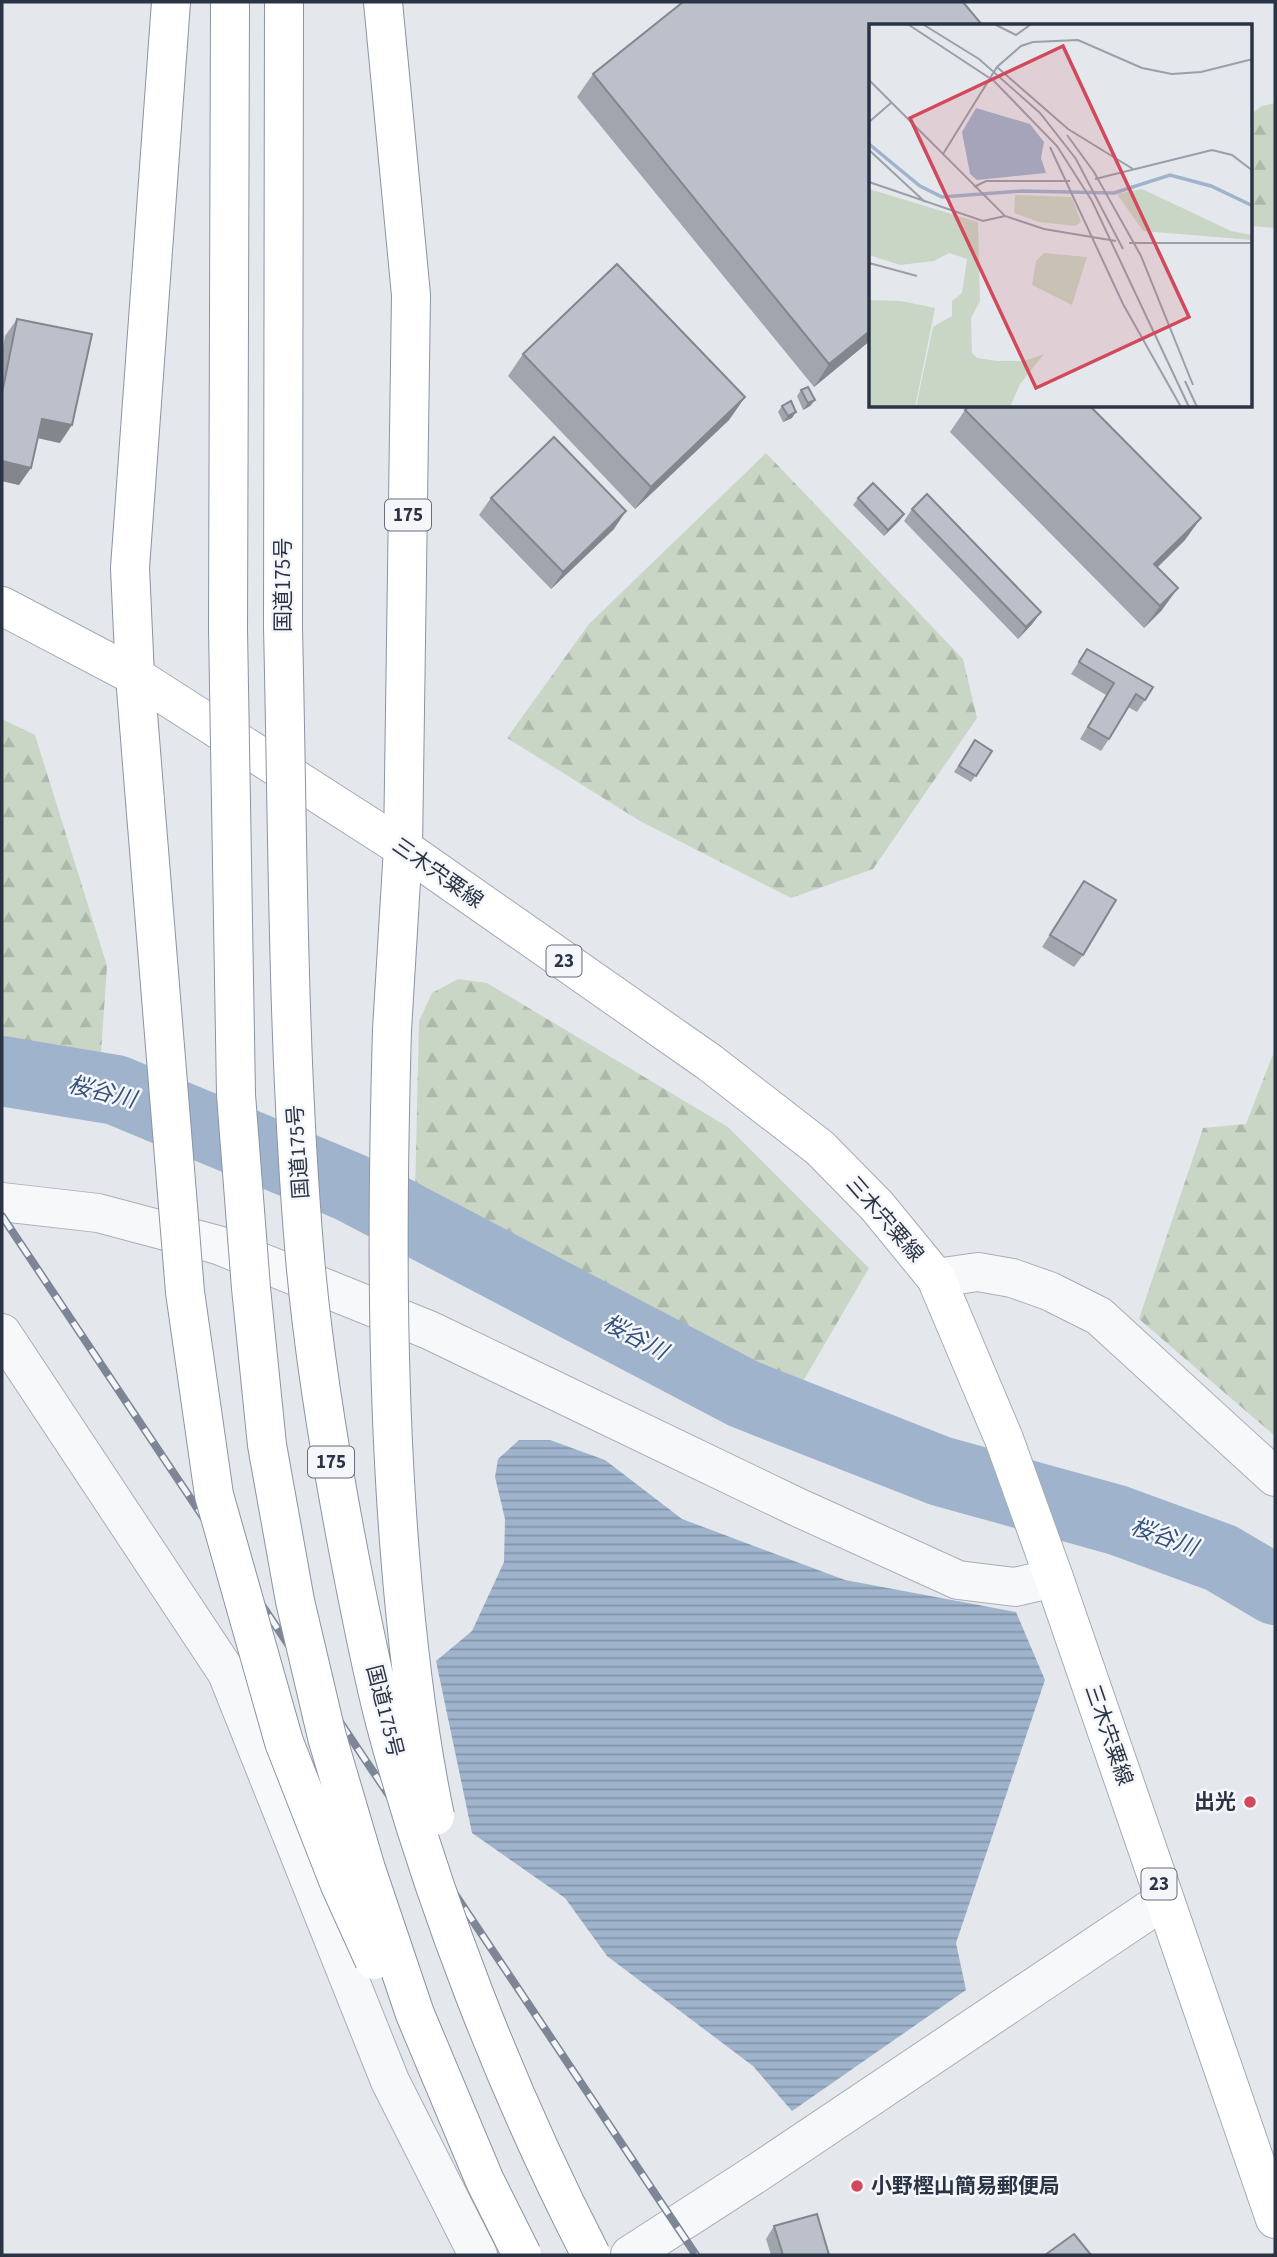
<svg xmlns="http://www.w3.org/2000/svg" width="1277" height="2257" viewBox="0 0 1277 2257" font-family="'Source Sans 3','Noto Sans JP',sans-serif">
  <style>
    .forest { fill: url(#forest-firs) }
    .water { fill: url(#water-rules) }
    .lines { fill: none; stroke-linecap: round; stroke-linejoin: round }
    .river { stroke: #9fb4cc; stroke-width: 70 }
    .minor-casing { stroke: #a9aeb7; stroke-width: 40 }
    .major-casing { stroke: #a3abb8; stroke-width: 40 }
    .highway-casing { stroke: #8b94a3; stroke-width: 40 }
    .minor { stroke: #f7f8fa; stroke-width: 38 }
    .major { stroke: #fff; stroke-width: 38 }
    .highway { stroke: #fff; stroke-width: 38 }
    .rail-casing { stroke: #7d8696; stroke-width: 8 }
    .rail { stroke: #f4f6f9; stroke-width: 5; stroke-dasharray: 16; stroke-linecap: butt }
    .highway-bridge-casing { stroke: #8b94a3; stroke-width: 40; stroke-linecap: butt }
    .highway-bridge { stroke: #fff; stroke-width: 38 }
    .wall { fill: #a1a5ae }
    .shaded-wall { fill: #83868d }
    .building { fill: #bbc0ca; stroke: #83868d; stroke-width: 2 }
    .poi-dot { fill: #d1495b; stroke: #f4f6f9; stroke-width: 2.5 }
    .labels { text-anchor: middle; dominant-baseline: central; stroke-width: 5; stroke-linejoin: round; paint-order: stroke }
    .shield { fill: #f4f6f9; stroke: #676e7b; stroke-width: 2 }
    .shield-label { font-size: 19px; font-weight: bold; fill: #2b3445 }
    .street-label { font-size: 21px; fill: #2b3445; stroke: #f4f6f9 }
    .poi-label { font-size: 21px; font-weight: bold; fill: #2b3445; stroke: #f4f6f9; text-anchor: end }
    .water-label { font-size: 23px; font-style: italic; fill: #34527a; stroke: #f4f6f9 }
    .inset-river { fill: none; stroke: #9fb4cc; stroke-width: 3.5 }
    .inset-road { fill: none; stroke: #9a9fa9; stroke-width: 2 }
    .view { fill: #d1495b; fill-opacity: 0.15; stroke: #d1495b; stroke-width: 3.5 }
    .inset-edge { fill: none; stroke: #2b3445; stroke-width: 3.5 }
  </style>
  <defs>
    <pattern id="forest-firs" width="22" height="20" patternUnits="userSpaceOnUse" patternTransform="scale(1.75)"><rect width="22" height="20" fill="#c9d6c5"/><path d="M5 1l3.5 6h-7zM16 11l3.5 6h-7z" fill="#adb8ab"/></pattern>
    <pattern id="water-rules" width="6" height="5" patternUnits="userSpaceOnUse" patternTransform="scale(1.75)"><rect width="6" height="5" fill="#9fb4cc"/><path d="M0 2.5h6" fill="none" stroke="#8293a7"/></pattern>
  </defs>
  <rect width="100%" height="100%" fill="#e4e7ec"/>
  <path class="forest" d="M1275,103V228L1251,226V114L1262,106Z
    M766,453L963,659L977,718L873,869L791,898L640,821L507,738L589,624Z
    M2,719L35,735L107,966L100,1068L2,1047Z
    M458,979L487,983L728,1127L869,1268L798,1390L635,1319L415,1196L419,1021L432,993Z
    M1275,1049V1436L1139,1319L1203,1128L1246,1124Z"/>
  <path class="water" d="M519,1440H550L605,1460L682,1519L845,1580L1016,1612L1045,1680L956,1943L966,1990L792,2111L753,2066L607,1956L565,1898L472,1833L436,1661L472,1631L504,1562L505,1519L495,1477L498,1459Z"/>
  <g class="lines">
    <path class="river" d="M2,1071L116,1090L350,1187L744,1394L940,1471L1117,1520L1221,1558L1275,1590"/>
    <g class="minor-casing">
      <path id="minor" d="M2,1202L98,1213L218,1245L429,1330L795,1506L958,1580L1015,1587L1054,1578
        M936,1278L978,1272L1012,1278L1049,1291L1099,1316L1275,1477
        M2,1333L227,1673L390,2081L478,2255
        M630,2255L757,2173L1164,1900"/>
    </g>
    <g class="major-casing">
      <path id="major" d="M2,606L135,676L403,848L709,1062L820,1148L877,1206L936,1278L1004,1439L1054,1578L1275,2219"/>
    </g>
    <g class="highway-casing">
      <path id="highway" d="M383,2L411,295L403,848L392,1030
        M283,627L284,2
        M228,629L230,2
        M145,801L135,676L130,568L171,2"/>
    </g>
    <use href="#minor" class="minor"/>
    <use href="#major" class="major"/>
    <use href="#highway" class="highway"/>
    <g class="rail-casing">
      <path id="rail" d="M2,1216L696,2255"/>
    </g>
    <use href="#rail" class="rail"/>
    <g class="highway-bridge-casing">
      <path id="highway-bridge" d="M283,627C288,837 287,1048 305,1258C313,1350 328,1442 345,1533C357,1596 369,1660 385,1722C433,1901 506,2090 591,2255
        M228,629L236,1095L251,1288L267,1445L295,1601L327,1737L366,1869L415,2014L485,2181L522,2255
        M145,801L185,1292L214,1495L284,1742L340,1885L374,1960
        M392,1030C387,1204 386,1379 400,1554C407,1641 417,1730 435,1816"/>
    </g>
    <use href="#highway-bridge" class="highway-bridge"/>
  </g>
  <path class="wall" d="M593,74L871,340L814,387L577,97Z
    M17,319L60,443L37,438L19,485L2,481V352L5,336Z
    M523,354L745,397L729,420L635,509L508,376Z
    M801,390L815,400L810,406L803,410L797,396Z
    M782,406L792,418L783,422L778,412Z
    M965,410L1185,540L1158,567L1162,610L1144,628L950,432Z
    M491,498L614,529L551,589L479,515Z
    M858,498L900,520L884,536L853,505Z
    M912,509L1041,612L1032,624L1018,639L904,521Z
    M1087,649L1145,700L1137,712L1128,707L1109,739L1101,751L1080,739L1106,695L1071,674Z
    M975,740L992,751L971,782L954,772Z
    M1084,881L1083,955L1074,967L1042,947Z
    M774,2226L829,2255H771L766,2239Z"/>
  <path class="shaded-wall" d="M871,330V340L814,387L829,364Z
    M745,397L729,420L635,509L651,487Z
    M815,400L810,406L803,410L808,403Z
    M796,412L792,418L783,422L788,416Z
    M42,419L72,425L60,443L29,436Z
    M2,461L31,468L19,485L2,481Z
    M626,511L614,529L551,589L563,572Z
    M904,514L900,520L884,536L888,530Z
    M1201,518L1185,540L1138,586L1154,564Z
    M1178,588L1162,610L1144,628L1160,606Z
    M1041,612L1032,624L1018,639L1026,627Z"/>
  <path class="building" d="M683,2H963L983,26H871V330L829,364L593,74Z
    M617,264L745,397L651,487L523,354Z
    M17,319L92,334L72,425L42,419L31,468L2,461V393Z
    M808,387L815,400L808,403L801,390Z
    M791,401L796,412L788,416L782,406Z
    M969,406H1090L1201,518L1154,564L1178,588L1160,606L965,410Z
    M554,437L626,511L563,572L491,498Z
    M873,483L904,514L888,530L858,498Z
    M927,494L1041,612L1026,627L912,509Z
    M1087,649L1153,687L1145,700L1136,694L1109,739L1088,727L1114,683L1079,662Z
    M975,740L992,751L976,776L959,766Z
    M1084,881L1116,900L1083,955L1050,935Z
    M817,2214L829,2255H783L774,2226Z
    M1074,2234L1091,2255H1045Z"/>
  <g class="poi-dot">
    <circle cx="1250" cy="1802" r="7"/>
    <circle cx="857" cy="2186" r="7"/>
  </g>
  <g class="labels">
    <g class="shield">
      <rect x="385" y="499.5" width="46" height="31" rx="5"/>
      <rect x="546.5" y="945.5" width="35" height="31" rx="5"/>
      <rect x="308" y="1446.5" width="46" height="31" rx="5"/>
      <rect x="1141.5" y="1868.5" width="35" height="31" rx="5"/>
    </g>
    <g class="shield-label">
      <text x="408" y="515">175</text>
      <text x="564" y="961">23</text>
      <text x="331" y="1462">175</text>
      <text x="1159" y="1884">23</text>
    </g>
    <g class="street-label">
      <text transform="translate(283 585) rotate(-90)">国道175号</text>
      <text transform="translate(438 873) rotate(35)">三木宍粟線</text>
      <text transform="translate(298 1152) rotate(-94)">国道175号</text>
      <text transform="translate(885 1219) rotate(49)">三木宍粟線</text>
      <text transform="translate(385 1711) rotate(76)">国道175号</text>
      <text transform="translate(1109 1735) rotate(71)">三木宍粟線</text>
    </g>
    <g class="poi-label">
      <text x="1236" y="1802">出光</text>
      <text x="871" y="2186" text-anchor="start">小野樫山簡易郵便局</text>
    </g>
    <g class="water-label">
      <text transform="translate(102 1092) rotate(14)">桜谷川</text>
      <text transform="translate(635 1337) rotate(28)">桜谷川</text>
      <text transform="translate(1164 1537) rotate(20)">桜谷川</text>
    </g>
  </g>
  <g transform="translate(869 24)">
    <rect width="383" height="383" fill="#e4e7ec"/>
    <path d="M0,276L32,277L66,284L46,383H0Z" fill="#c9d6c5"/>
    <path d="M0,165L109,198L111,277L102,294L103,329L108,334L128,337H155L175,330L151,360L141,383H47L64,303L83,292V277L93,269L98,235L80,229L65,237L31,241L0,231ZM273,165L362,207L383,211V216L274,207L248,170ZM146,171L203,173L212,198L206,202L170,198L145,189ZM175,229L218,233L203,281L163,261L167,237Z" fill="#c9d6c5"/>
    <path d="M107,84L161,100L175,118L172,134L177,149L108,156L101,150L93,108Z" fill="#9fb4cc"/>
    <path class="inset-river" d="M0,120L51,162L73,173L153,167L245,169L301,151L342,162L384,182"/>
    <path class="inset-road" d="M40,1L125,57L188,122L223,177L320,383M55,1L110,35L171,89L207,135L254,225M127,1L147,11L161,1M128,43L199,105L264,145M0,56L136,192L175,205L247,217M0,98L23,78M198,111L225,148L272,232L324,361M181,123L254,280L312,383M0,126L56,178M74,130L128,43L152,22L164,18L209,16L273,44L303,50L332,48L384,35M226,155L343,126L363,131L384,147M0,158L114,197L136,192M105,163L117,157H201M260,219H384M0,239L48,252M316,357L328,383"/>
    <path class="view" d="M194,22L320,293L167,364L41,94Z"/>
    <rect width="383" height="383" class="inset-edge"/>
  </g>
  <rect width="1277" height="2257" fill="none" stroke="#2b3445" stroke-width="7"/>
</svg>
